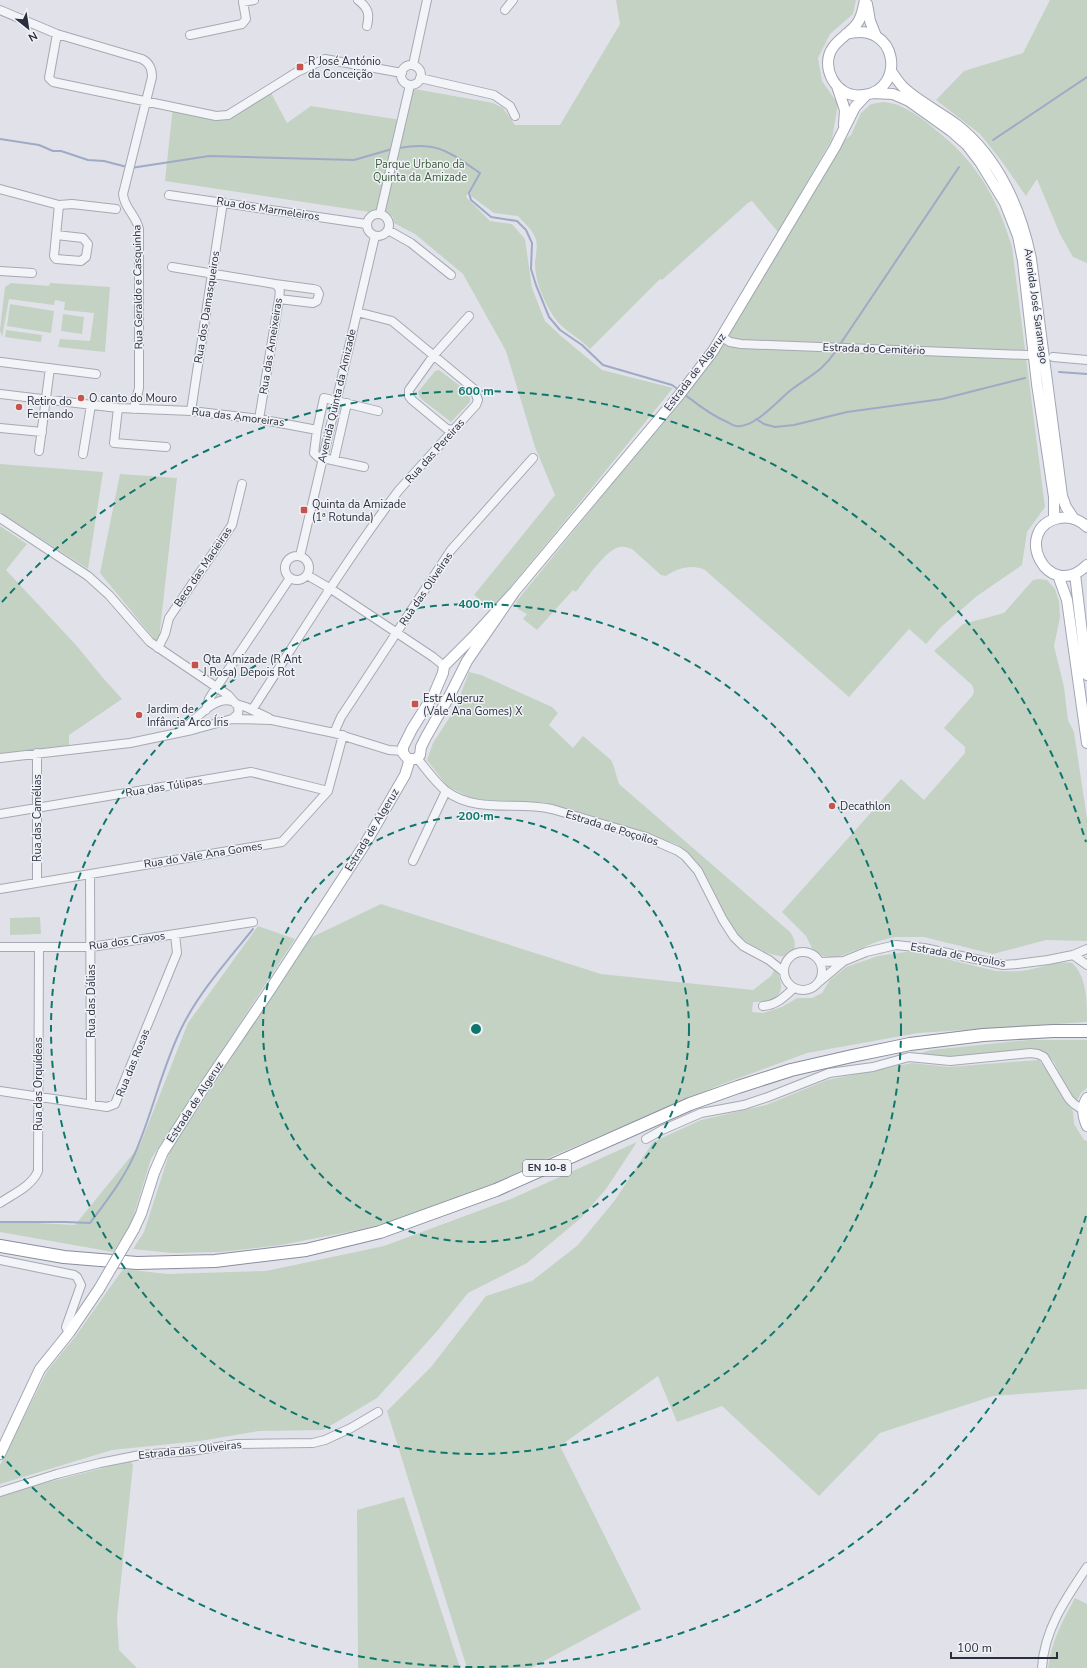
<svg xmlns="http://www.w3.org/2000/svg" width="1087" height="1668" viewBox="0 0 1087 1668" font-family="'Nunito Sans',sans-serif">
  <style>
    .green { fill: #c3d2c2 }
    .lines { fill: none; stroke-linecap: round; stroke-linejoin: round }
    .stream { stroke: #9eaac6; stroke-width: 2 }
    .minor-casing { stroke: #a6a8b3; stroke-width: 10 }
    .major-casing { stroke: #a1a5b4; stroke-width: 12 }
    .highway-casing { stroke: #898d9e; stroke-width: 14 }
    .minor { stroke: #f3f4f7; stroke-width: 8 }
    .major { stroke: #fff; stroke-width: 10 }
    .highway { stroke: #fff; stroke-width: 12 }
    .major-bridge-casing { stroke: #a1a5b4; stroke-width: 12; stroke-linecap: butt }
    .major-bridge { stroke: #fff; stroke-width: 10 }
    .ring { fill: none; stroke: #0f766e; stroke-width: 2; stroke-dasharray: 7 5 }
    .poi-dot { fill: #c5534e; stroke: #f0f2f6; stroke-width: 1.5 }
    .labels { text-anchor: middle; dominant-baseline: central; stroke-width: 3; stroke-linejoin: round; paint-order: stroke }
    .shield { fill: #f0f2f6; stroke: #656976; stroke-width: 1 }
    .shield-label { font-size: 10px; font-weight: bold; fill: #2a2e3f }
    .poi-label { font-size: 11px; fill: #2a2e3f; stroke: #f0f2f6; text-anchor: start }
    .park-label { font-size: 11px; fill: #385a39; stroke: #f0f2f6 }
    .street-label { font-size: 11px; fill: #2a2e3f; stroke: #f0f2f6 }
    .centre { fill: #0f766e; stroke: #f0f2f6; stroke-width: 2 }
    .ring-label { font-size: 12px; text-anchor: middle; font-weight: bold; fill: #0f766e; stroke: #f0f2f6; stroke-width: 3; stroke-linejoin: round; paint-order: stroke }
  </style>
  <rect width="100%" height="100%" fill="#e1e2e9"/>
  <path class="green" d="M616,0H856L853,14L830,34L818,58L822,81L838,104L832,139L778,232L752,201L748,203L662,280L660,279L590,349C578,336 561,330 552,314C544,301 535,281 535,265C535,258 538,248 536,240C534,231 524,223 518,216L494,213L471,196V192L477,180L466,197L490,221L512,224L525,239L532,288L545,321L561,336L602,370L673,388L555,533L492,609L474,595L555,495L535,447L506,351L463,274L415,234L394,223L393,217L387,212H370L165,181L173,106L216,116L271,93L287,123L311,106L401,120L409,88L493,103L503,108L515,125H560L620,24Z
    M1050,0H1087V263L1073,257L1060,234L1037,179L1026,196L1000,159L980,134L936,100L964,71L1023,53Z
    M884,102C890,103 897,104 902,107C916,113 930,125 942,135C979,166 998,200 1012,247L1045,507L1027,532L1022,565L977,596L941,627L926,644L909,629L849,697L705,570C691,564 678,568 666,576L661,575L632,549C628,548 624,546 620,547C607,548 584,582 576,592L573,590L537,630L523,619L527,614L518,609L516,602L683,397L841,143L851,135L861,113L871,104Z
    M11,283L49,286L50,283L110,287L105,352L58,347L60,339L90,341L94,313L64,310L65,302L55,300L54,305L9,299L2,337L0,330L5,287Z
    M10,304L54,311L51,333L7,326Z
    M63,314L84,317L82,334L61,331Z
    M6,330L42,335L41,342L5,337Z
    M439,370L468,392L470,396V402L451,422L420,398L418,392L435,371Z
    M0,464L103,472L88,569L0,512Z
    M120,474L177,478L159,639L156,641L100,573Z
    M0,526L27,544L6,570L76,645L103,678L122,699L69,735V746L0,754Z
    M1039,579L1047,580L1055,589L1059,601L1060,617L1054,646L1064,687L1068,720L1074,732L1087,819V941L1046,940L993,954L924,937H895L879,941L838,957H830L823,956L816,952L812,948L806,936L782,912L901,779L924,800L965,753V747L944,728L973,695L974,690L972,685L934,651L963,624L1004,613L1033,580Z
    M469,672L481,675L552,707L558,713L549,725L573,748L583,736L611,760L613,764L619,784L790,932C794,938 796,942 794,949C788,968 747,944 739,936C734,931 731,924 727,918C712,891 705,860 676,844L599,818L544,802L481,801L467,796L447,786L427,760L433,743L455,709Z
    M381,904L601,974L753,990L771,976L775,969C781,978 785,991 775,998C770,1002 760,1002 753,1002L752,1012L763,1013L782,1007L797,998H812L822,993L830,980L846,967L878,956L913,951L996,971C1007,971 1018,972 1028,970C1043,967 1057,961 1072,963C1087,976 1087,1002 1087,1022L918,1033L807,1053L720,1085L555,1155L487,1187L395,1221L353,1231L281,1245L221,1252L172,1253L133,1249L144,1232L170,1151L310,938Z
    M40,917L41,934L10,935V918Z
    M258,926L295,939L151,1159L131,1224L113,1252L0,1232V1221L75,1225L140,1145L188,1023Z
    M1029,1040H1087V1088L1081,1093L1077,1101L1068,1091L1054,1062L1043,1051L941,1058L921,1053L931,1050Z
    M1039,1060L1052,1078L1062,1097L1073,1111L1074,1124L1084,1140L1087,1141V1389L993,1396L880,1433L819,1496L722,1406L677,1422L658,1376L560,1446L641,1609L531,1668H467L387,1411L431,1367L486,1296L532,1281L578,1245L615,1200L653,1142L701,1120L766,1105L827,1080L912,1063L948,1067Z
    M637,1142L606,1189L581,1218L527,1263L468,1293L438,1330L377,1398L323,1430L259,1431L200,1441L112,1450L0,1484V1465L47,1371L75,1337L123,1269L167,1274L266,1271L384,1246L511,1199Z
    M130,1461L133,1465L117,1618L119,1650L137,1668H0V1497L22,1489Z
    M404,1497L460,1668H358L357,1510Z
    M1075,1598L1087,1604V1668H1048C1051,1642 1063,1620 1075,1598Z"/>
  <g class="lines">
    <path class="stream" d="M0,139L39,145L53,151H61L88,160L104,161L127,167
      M993,140L1087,77
      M399,148C438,141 449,152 480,173L469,193L471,200L491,217L517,221L526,230L532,243L531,269L536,285L549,317L560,330L582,345L603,365L672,385L679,390
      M131,168L209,156L354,160L392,149
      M841,343L959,167
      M1059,372L1087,374
      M684,394C697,404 709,414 725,421C728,422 732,425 736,426C754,429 778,400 791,390C809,376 822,372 835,352
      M756,419L764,424L775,427L794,425L847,412L942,399L1025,378
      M0,1222H66L90,1223C108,1199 127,1175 138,1146C154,1107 163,1065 182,1027C200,991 228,960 253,929"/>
    <g class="minor-casing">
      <path id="minor" d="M358,0C368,8 370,13 367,26
        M0,10L57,34L142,59C150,63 152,69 152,77L123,194C124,208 136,215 139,229V388L134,409
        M505,10L513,0
        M57,34L49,78L53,82L216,116L228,115L297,72L325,59L402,73
        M190,35L242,24L246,19L243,2L254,0
        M413,65L427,0
        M401 75a10 10 0 1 1 20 0a10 10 0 1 1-20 0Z
        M420,78L494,95L510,106L515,116
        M0,189L59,205L72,204L116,209
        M169,195L366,224
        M367 225a11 11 0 1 1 22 0a11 11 0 1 1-22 0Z
        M380,214L410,85
        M388,230L411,243L451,275
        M56,235L83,238L88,244L86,257L81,261L56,259L54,256L59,205
        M172,267L275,284C281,288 280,292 279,299L259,419
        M0,271L32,273
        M275,284L313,289L317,290L319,294L317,301L313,303L279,299
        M722,337L730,342L741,344L1027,355
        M1053,357L1087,360
        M1,362L96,374
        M0,394L118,408L191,411L259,419L317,430
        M118,408L114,443L166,447
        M191,411L223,202
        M0,428L42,432
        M454,430L447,429L412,400L409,396V390L434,355L469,316
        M39,451L50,368
        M83,454L91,405
        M334,460L347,403
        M364,467L318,457L314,453L317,430L324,398L378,411
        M0,518L88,576L109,595L150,642L228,695L235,703
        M285 568a12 12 0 1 1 24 0a12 12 0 1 1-24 0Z
        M300,556L375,236
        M307,575L331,589L433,657L444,666
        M158,648L165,634L169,618L232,525L242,484
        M236,704L246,707L269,718
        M206,710L209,699L216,688L290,578
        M252,710C300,636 346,560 399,490L476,405L478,400L474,389L392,321L357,312
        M182,730C195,721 214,695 232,701C238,703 239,709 238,714L232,719
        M334,733L341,717L451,550L533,458
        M0,758L130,743L192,730L232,719L272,720L334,733L389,750L403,751
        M417,758C426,769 435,782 446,791C477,814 516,801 552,809L646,837L678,851L685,856L698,871L723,920L734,937L743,946L769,960L784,972
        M0,814L251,772L328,791
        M413,861L446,791
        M90,874L91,1105
        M37,883V753
        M0,889L282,842L328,791L343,735
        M0,947H91L253,922
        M784 971a19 19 0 1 1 38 0a19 19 0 1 1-38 0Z
        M1073,955L1087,965
        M821,962L844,961
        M819,982L844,961L866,952L896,945L924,948L1003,965L1017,964L1048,960L1073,955L1087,949
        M763,1006C777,1005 784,997 794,988
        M0,1091L107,1107L115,1104L177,953L175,934
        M646,1139L662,1130L701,1113L744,1105L768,1097L829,1073L873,1067L909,1057L950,1061L1030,1053L1038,1054L1044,1057L1069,1099L1074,1104L1083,1110
        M0,1203C13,1194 32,1186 38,1171L39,947
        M0,1260L74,1275L77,1277L81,1285L66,1327L69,1333
        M0,1492L57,1474L100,1463L140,1455L191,1451L237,1444L313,1443L325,1440L351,1428L378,1412
        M1042,1668C1044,1630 1066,1598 1087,1567"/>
    </g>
    <g class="major-casing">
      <path id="major" d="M867,4L870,21L876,36
        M846,34C899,20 906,90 864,95C857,96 849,95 843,91C834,85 828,74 828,63C828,44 845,38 856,25C862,18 863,9 865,0
        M891,71C895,77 899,83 904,88C919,102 940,112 957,125C998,157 1021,209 1031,259L1062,496L1066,507L1074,519
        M837,86L845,110L844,125
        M872,93L893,94L909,101L951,131L967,145L980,162L1005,203L1018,236L1023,261L1037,384L1054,497V519
        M1087,527C1080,520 1070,516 1059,518C1011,528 1047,604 1087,565
        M1075,574L1087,675
        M1058,575L1067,600L1087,743
        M515,591L467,661L451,693L426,737L421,747L420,755L416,759H408L403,753V747L412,729L434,694L443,673L444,666L473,637L515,591L680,394L713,351L835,147L855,107L866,95
        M1087,1098C1081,1107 1083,1117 1087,1126
        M134,1229L141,1214L154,1173L163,1152L205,1086L270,990L365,844L405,775L410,759
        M0,1454L40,1369L69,1333L99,1289"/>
    </g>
    <g class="highway-casing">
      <path id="highway" d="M0,1246L64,1257L137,1263L215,1261L306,1250L380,1232L496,1190L690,1104L738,1087L791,1070L852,1056L910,1044L983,1035L1053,1031H1087"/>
    </g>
    <use href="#minor" class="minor"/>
    <use href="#major" class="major"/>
    <use href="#highway" class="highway"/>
    <g class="major-bridge-casing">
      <path id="major-bridge" d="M99,1289L134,1229"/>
    </g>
    <use href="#major-bridge" class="major-bridge"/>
  </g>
  <g class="ring">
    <circle cx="476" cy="1029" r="213"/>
    <circle cx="476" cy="1029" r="425"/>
    <path d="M1086 1216A638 638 0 0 1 2 1456M2 602A638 638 0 0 1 1086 842"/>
  </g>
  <g class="poi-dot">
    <rect x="296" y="63" width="8" height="8" rx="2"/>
    <circle cx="81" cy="398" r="4"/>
    <circle cx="19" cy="407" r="4"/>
    <rect x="300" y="506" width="8" height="8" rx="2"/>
    <rect x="191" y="661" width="8" height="8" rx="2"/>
    <rect x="411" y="700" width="8" height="8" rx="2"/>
    <circle cx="139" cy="715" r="4"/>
    <circle cx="832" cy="806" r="4"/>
  </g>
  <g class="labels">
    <rect class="shield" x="523" y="1160" width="48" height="16" rx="3"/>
    <g class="shield-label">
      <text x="547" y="1168">EN 10-8</text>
    </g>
    <g class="poi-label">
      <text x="308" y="61">R José António<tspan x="308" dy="13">da Conceição</tspan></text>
      <text x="89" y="398">O canto do Mouro</text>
      <text x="27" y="401">Retiro do<tspan x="27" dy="13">Fernando</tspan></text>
      <text x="312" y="504">Quinta da Amizade<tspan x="312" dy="13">(1ª Rotunda)</tspan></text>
      <text x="203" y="659">Qta Amizade (R Ant<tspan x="203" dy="13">J Rosa) Depois Rot</tspan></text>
      <text x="423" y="698">Estr Algeruz<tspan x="423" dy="13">(Vale Ana Gomes) X</tspan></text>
      <text x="147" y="709">Jardim de<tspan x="147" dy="13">Infância Arco Íris</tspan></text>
      <text x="840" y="806">Decathlon</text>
    </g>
    <g class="park-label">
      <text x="420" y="164">Parque Urbano da<tspan x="420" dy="13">Quinta da Amizade</tspan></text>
    </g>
    <g class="street-label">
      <text transform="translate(268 209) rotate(9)">Rua dos Marmeleiros</text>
      <text transform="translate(138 287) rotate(-91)">Rua Geraldo e Casquinha</text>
      <text transform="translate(1036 306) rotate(82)">Avenida José Saramago</text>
      <text transform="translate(207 307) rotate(-81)">Rua dos Damasqueiros</text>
      <text transform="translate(271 346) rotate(-81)">Rua das Ameixeiras</text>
      <text transform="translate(874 349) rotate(2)">Estrada do Cemitério</text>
      <text transform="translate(695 372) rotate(-53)">Estrada de Algeruz</text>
      <text transform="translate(337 396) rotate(-77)">Avenida Quinta da Amizade</text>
      <text transform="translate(238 417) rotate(7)">Rua das Amoreiras</text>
      <text transform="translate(435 451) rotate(-48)">Rua das Pereiras</text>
      <text transform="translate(203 567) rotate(-56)">Beco das Macieiras</text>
      <text transform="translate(426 589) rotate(-56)">Rua das Oliveiras</text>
      <text transform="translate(164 787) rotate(-9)">Rua das Túlipas</text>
      <text transform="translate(37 818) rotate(-90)">Rua das Camélias</text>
      <text transform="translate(612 828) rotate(17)">Estrada de Poçoilos</text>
      <text transform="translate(372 830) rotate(-59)">Estrada de Algeruz</text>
      <text transform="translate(203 855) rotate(-9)">Rua do Vale Ana Gomes</text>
      <text transform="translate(127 941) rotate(-8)">Rua dos Cravos</text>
      <text transform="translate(958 955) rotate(10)">Estrada de Poçoilos</text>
      <text transform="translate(91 1001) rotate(-90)">Rua das Dálias</text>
      <text transform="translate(133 1063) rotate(-68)">Rua das Rosas</text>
      <text transform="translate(38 1084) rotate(-90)">Rua das Orquídeas</text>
      <text transform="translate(195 1102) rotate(-57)">Estrada de Algeruz</text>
      <text transform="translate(190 1450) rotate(-6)">Estrada das Oliveiras</text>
    </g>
  </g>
  <circle cx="476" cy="1029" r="6" class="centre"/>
  <g class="ring-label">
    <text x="476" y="395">600 m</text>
    <text x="476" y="608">400 m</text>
    <text x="476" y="820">200 m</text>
  </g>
  <g transform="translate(28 28) rotate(150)" stroke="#f0f2f6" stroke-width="3" paint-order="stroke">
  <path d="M0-3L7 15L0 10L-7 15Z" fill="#2a2e3f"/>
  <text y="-6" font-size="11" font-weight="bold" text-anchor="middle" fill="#2a2e3f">N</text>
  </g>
  <path d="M951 1652v6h106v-6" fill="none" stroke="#2a2e3f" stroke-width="2"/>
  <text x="957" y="1652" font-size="12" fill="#2a2e3f" stroke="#f0f2f6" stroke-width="3" paint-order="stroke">100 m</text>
</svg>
